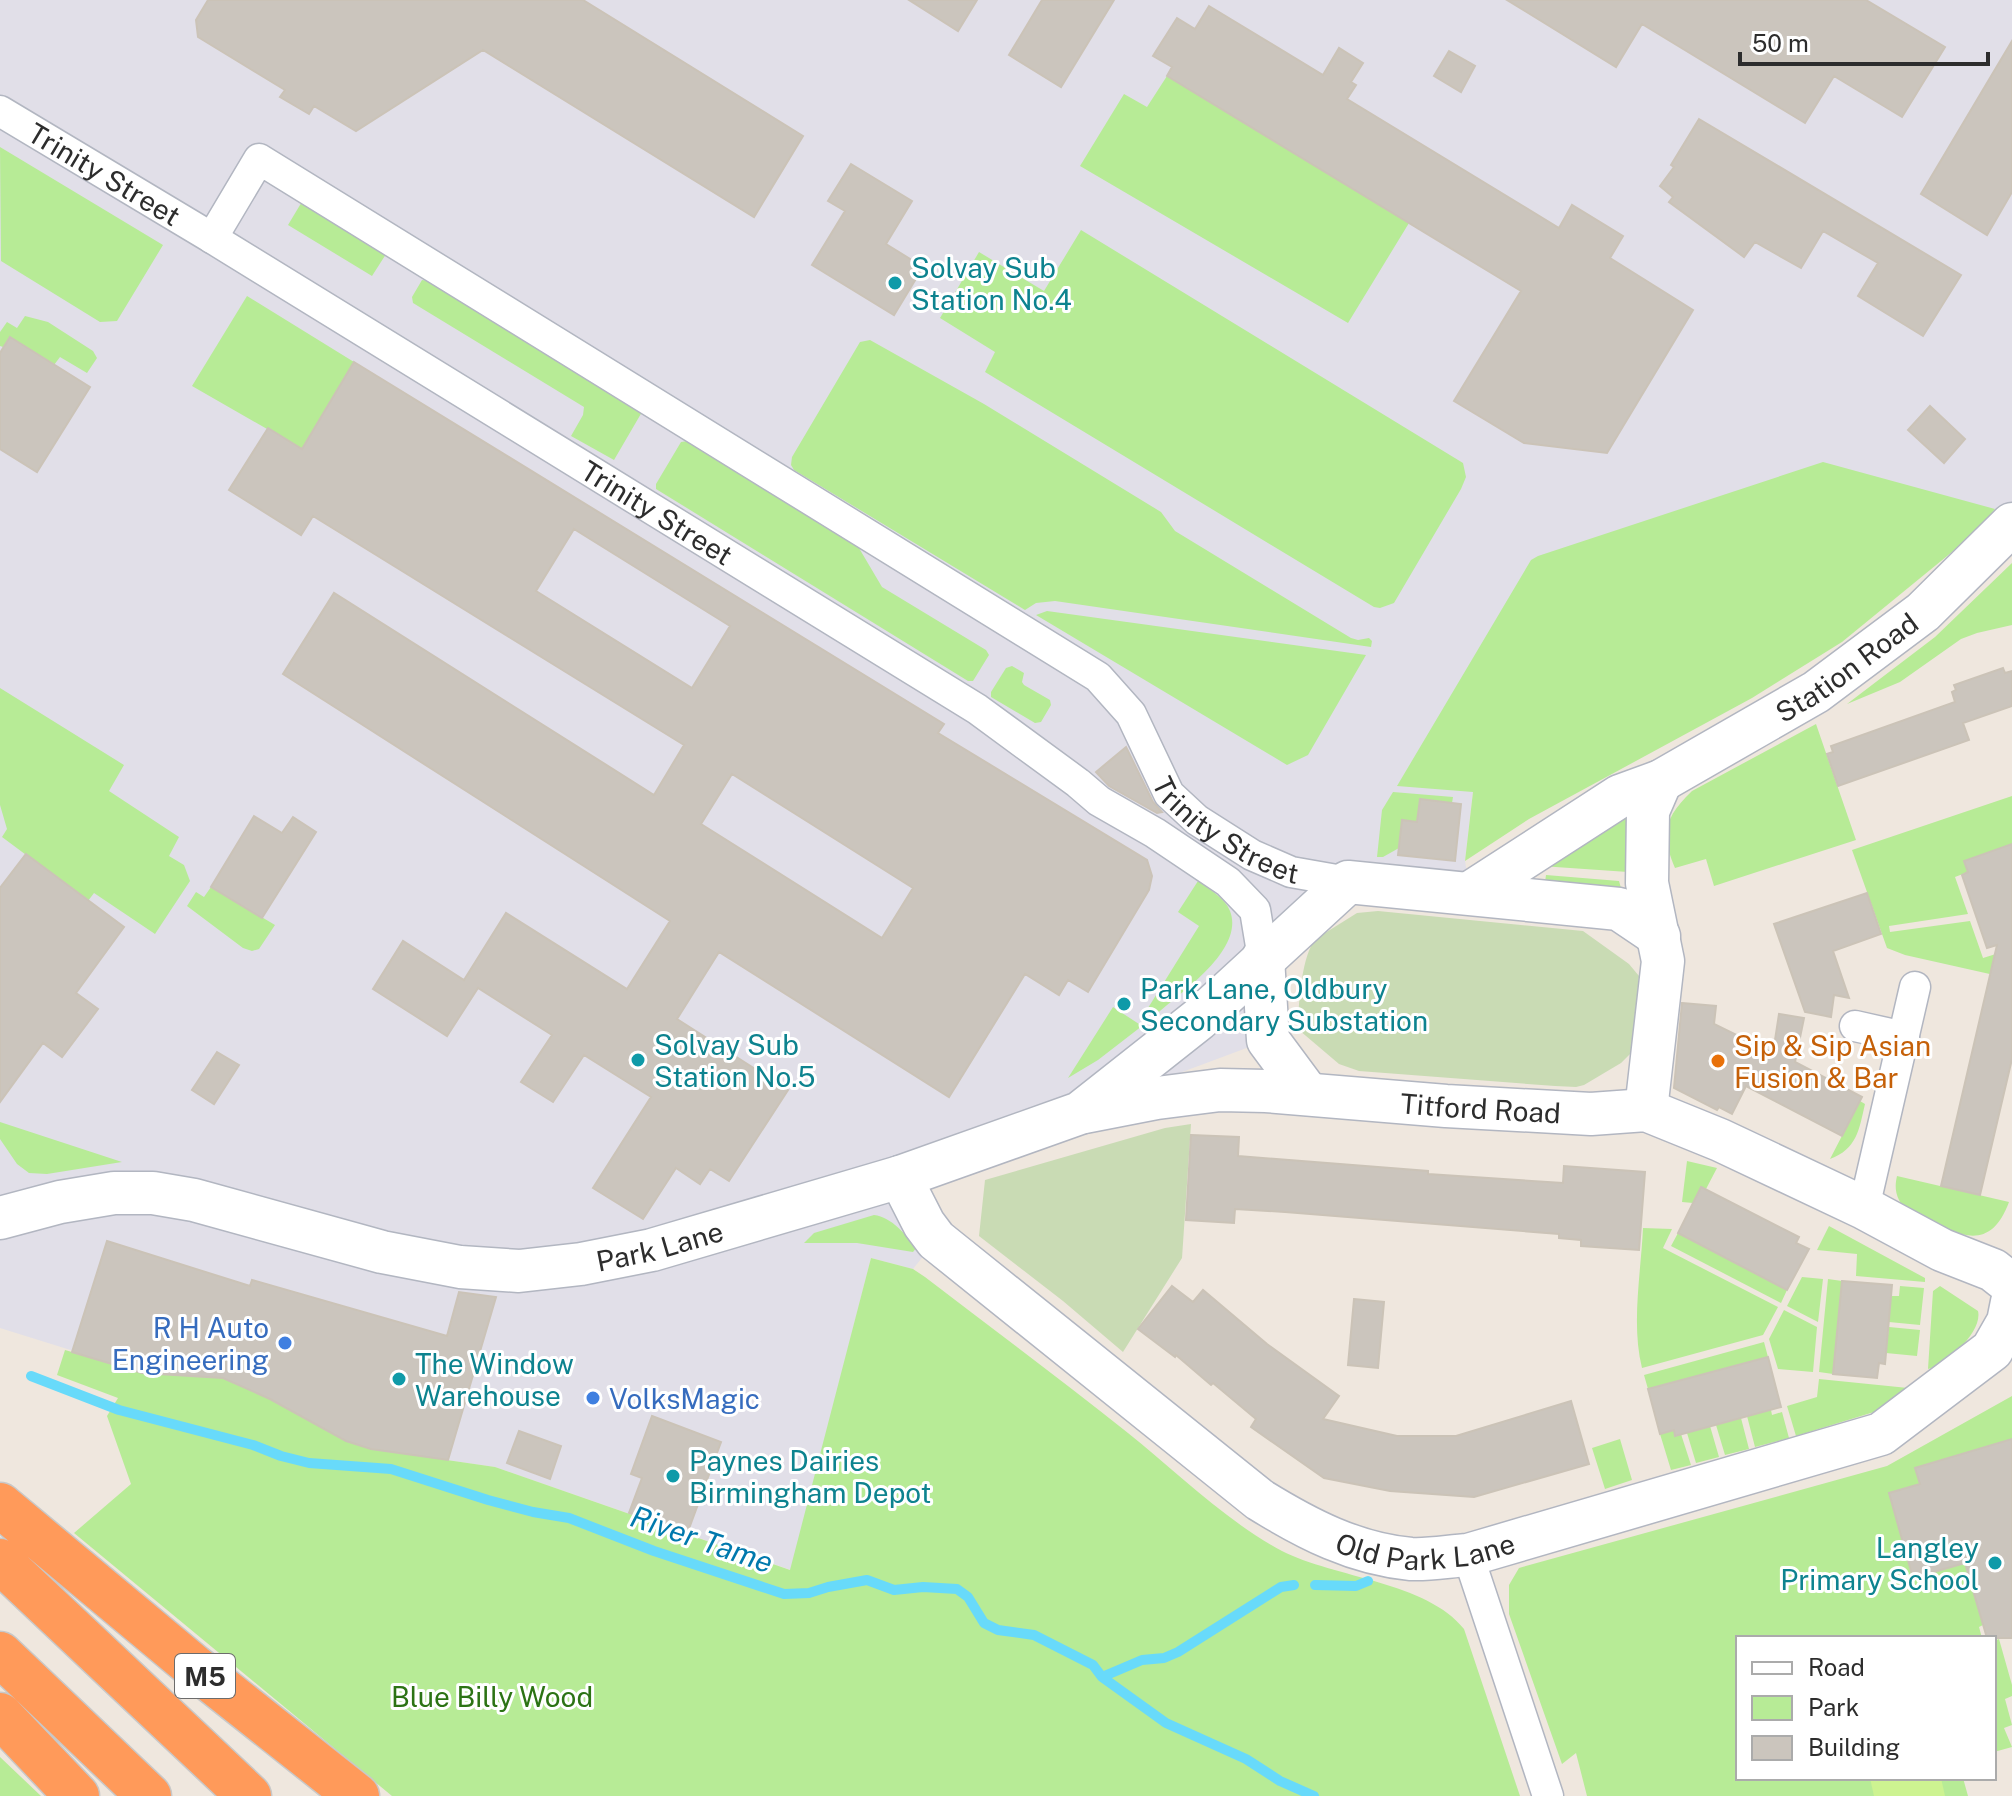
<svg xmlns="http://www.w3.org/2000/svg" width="2012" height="1796" viewBox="0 0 2012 1796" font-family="'Public Sans',sans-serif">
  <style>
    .industrial { fill: #e1dfe8 }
    .green { fill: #b7eb96 }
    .cemetery { fill: #c9dbb4 }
    .pitch { fill: #cdf391 }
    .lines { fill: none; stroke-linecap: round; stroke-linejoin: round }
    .stream { stroke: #68dafa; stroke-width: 10 }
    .building { fill: #cbc5bd; stroke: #cbc3b7; stroke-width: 2; fill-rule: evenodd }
    .minor-casing { stroke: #b2b6c1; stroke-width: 33 }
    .secondary-casing { stroke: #b2b6c1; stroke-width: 45 }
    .motorway-casing { stroke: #c8c8c8; stroke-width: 47 }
    .minor { stroke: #fff; stroke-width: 30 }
    .secondary { stroke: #fff; stroke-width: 42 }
    .motorway { stroke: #ff9a5a; stroke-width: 44 }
    .culture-dot { fill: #0f9aa8; stroke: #fff; stroke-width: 3 }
    .food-dot { fill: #e8710a; stroke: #fff; stroke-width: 3 }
    .shop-dot { fill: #3f7fe0; stroke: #fff; stroke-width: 3 }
    .labels { text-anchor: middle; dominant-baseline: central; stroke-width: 6; stroke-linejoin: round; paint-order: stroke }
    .shield { fill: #fff; stroke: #6c6c6c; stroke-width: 2 }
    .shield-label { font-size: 26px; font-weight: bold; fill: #2d2d2d }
    .street-label { font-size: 28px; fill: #2d2d2d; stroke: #fff }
    .culture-label { font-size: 28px; fill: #0d838f; stroke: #fff; text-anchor: start }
    .food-label { font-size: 28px; fill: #c56008; stroke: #fff; text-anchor: start }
    .shop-label { font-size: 28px; fill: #366cbe; stroke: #fff; text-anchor: end }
    .park-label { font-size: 28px; fill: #2c7314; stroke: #fff }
    .water-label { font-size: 30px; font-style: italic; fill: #0079ad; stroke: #fff }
  </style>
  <rect width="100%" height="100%" fill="#efe7de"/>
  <path class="industrial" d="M0,0H2012V524L1973,534L1475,774L1465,861L1470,893L1348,882L1263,958L1268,1040L901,1177L936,1240L913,1269L871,1258L791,1570L495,1467L371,1449L346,1441L270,1399L223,1378L141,1372L0,1328Z"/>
  <path class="green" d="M1167,76L1409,223L1348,323L1080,166L1124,94L1147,107Z
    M0,147L163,245L117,321L100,322L1,261Z
    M303,200L388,251L372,276L288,225Z
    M1081,230L1463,463L1466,477L1461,489L1394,603L1380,608L1374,607L985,372L995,352L940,318L979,252L1044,291Z
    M422,280L429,281L642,412L614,460L571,436L583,415L584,407L413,303L412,297Z
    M247,296L354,362L302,449L192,386Z
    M25,316L48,322L93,351L97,358L87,373L60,357L54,365L10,338L3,347L0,346V332L7,322L17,328Z
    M870,340L984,404L1161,512L1175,531L1351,638L1358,640L1369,638L1372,641L1371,647L1055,601L1036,603L1025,610L794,470L791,465L792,457L860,342Z
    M688,441L856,543L882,587L986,650L989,655L973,681H968L656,489V484L681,442Z
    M1823,462L1995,509L1974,534L1842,642L1752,698L1529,819L1465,861L1473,792L1397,786L1531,560L1538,556Z
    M2012,563V625L1977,633L1961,639L1900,682L1847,704L1935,637Z
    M1047,611L1366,655L1308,755L1287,765L1036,615Z
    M1012,666L1024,673L1022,682L1024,685L1050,700L1051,705L1041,722L1035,723L991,697V692L1006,668Z
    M0,688L124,765L109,791L179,837L169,856L184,865L190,881L155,934L94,893L88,901L2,837L7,829L0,805Z
    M1816,724L1856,840L1714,886L1706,859L1675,868C1660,833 1665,817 1692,791Z
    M1393,792L1453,797L1452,803L1420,799L1417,822L1402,821L1399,848L1383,857H1377L1382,810Z
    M2012,796V853L1964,861L1968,872L1955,877L1968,914L1889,926L1890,932L1970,921L1983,958L2012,949V979L1905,955L1887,948L1852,850Z
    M1635,803L1628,872L1541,866Z
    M1546,875L1619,881L1621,888L1545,882Z
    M1198,881C1209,889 1225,898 1230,911C1245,950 1181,992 1157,1014L1148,1008L1199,926L1178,912Z
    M211,887L275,925L259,949L252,951L243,948L187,906L196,892L204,897Z
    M1113,1007L1142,1026L1098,1060L1068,1078Z
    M1860,1101L1865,1104C1859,1130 1857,1149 1830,1159Z
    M0,1122L122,1162L47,1174L29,1173L17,1164L0,1139Z
    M1687,1161L1717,1168L1706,1189L1701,1187L1693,1203L1682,1202Z
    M1897,1176L2009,1202C1992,1248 1965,1239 1929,1221C1918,1216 1904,1212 1899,1200C1895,1192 1895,1185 1897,1176Z
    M874,1215C892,1217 905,1235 917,1247L913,1252L857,1243H804L814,1233Z
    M1829,1226L1925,1278V1282L1856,1276L1857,1254L1817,1250Z
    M1643,1228L1672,1229L1663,1248L1778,1307L1763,1335L1642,1368C1631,1324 1641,1273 1643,1228Z
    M1678,1233L1787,1290L1781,1303L1671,1246Z
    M871,1258L913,1269L925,1277C993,1329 1061,1380 1128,1433C1177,1472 1227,1522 1282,1551C1335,1578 1427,1582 1464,1629L1520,1796H392L74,1533L131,1484L107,1416L118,1398L57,1375L65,1350L141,1372L223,1378L270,1399L346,1441L371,1449L495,1467L790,1570Z
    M1802,1277L1823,1279L1818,1322L1787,1306Z
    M1828,1279L1842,1281L1833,1374L1819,1372Z
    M1900,1286L1924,1288L1920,1325L1889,1322V1316H1884L1885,1300L1891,1301V1296H1899Z
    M1940,1286L1978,1311C1983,1332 1946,1365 1928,1369L1933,1291Z
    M1784,1310L1817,1327L1813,1372L1778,1369L1769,1339Z
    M1889,1327L1920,1330L1917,1356L1886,1353Z
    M1764,1342L1768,1357L1648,1389L1644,1375Z
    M1819,1379L1908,1388L1887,1408L1796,1436L1787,1406L1817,1397Z
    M2012,1396V1439L1915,1468L1920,1484L1889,1493L1913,1578L1966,1552L1983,1625L1979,1627L1982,1638H1738V1778H1963L1968,1796H1587L1576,1753L1562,1764L1509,1614V1585L1519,1568L1887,1466Z
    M1764,1406L1766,1411L1771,1410L1772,1415L1782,1412L1789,1438L1755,1447L1747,1416Z
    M1741,1418L1749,1449L1725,1455L1716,1425Z
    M1710,1426L1719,1457L1696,1463L1687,1433Z
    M1674,1430L1676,1436L1681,1434L1691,1465L1671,1470L1660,1434Z
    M1620,1439L1632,1480L1605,1489L1592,1448Z
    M1999,1639L2012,1685V1696L2005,1699L2012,1725L2004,1728L2012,1747L1994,1752V1641Z
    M0,1757L41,1796H0Z"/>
  <path class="cemetery" d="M1378,911L1583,931L1629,964L1639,976L1631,1053L1621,1063L1584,1085L1576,1087L1555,1086L1359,1071L1339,1064L1299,1030C1297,1010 1302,950 1317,938L1357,913Z
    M1191,1124L1182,1258L1123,1352L1063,1301L979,1236L985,1180L1165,1128Z"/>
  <path class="pitch" d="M1870,1778H1941L1945,1796H1874Z"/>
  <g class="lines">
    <path class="stream" d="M31,1376L119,1410L253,1445L281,1456L309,1463L391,1469L488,1500L533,1512L569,1518L654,1551L784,1594L809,1593L828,1587L867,1580L894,1590L923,1587L957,1589L968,1597L984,1623L998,1630L1034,1635L1093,1665L1102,1677L1166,1723L1246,1759L1280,1781L1314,1796
      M1315,1585L1356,1586L1368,1581
      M1102,1677L1142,1660L1164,1658L1178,1652L1281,1587L1294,1585"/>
  </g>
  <path class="building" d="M208,0H583L803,136L754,217L483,50L356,131L314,106L309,114L280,97L285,90L198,37L196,20Z
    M909,0H977L958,31Z
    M1042,0H1114L1061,87L1009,55Z
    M1507,0H1866L1945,47L1902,117L1834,76L1805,123L1642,24L1616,67Z
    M1209,6L1323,75L1339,48L1363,63L1351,82L1356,85L1347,99L1559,228L1572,205L1623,236L1610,258L1693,310L1607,453L1524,443L1454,401L1521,291L1167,76L1172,67L1153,56L1177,18L1195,29Z
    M2012,41V192L1987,235L1921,194Z
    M1449,51L1475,66L1461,92L1434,76Z
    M1699,119L1961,275L1923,336L1858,296L1878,263L1823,231L1801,268L1755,242L1744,257L1669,202L1673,197L1660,186L1674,167L1671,165Z
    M851,164L912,201L886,244L923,267L894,315L812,265L845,211L828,201Z
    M10,337L90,387L37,472L0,449V353Z
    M354,362L944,724L938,733L1147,860L1152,876L1149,890L1088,992L1068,980L1059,995L1025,974L949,1097L719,952L677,1019L788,1090L729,1181L710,1169L700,1184L676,1168L643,1219L593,1188L651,1097L584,1055L553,1102L521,1082L552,1035L478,988L447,1036L373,989L403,941L464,980L506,913L627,989L670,921L283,674L334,593L654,795L684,745L313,516L301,535L229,490L268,428L302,449ZM574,529L730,626L692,688L536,591ZM732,774L913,888L882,938L701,824Z
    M1930,406L1965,439L1944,463L1908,430Z
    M2003,668L2005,673L2012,671V706L1963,723L1969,740L1838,786L1827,754L1833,752L1831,746L1955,702L1952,692L1956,690L1954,685Z
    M1126,747L1153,802L1162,812L1157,813L1109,786L1096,772Z
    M1420,799L1461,804L1455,861L1398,855L1402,820L1417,822Z
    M254,816L282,833L293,817L316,832L262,918L211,887Z
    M2012,844V1059L1980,1195L1941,1186L1997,945L1987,948L1962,875L1968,872L1964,861Z
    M26,854L124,927L76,993L98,1009L62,1057L43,1043L0,1102V888Z
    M1867,893L1881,934L1833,951L1849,998L1834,995L1831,1017L1805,1012L1774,924Z
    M1682,1003L1716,1006L1714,1024L1773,1053L1779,1014L1804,1018L1795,1062L1862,1097L1842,1136L1746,1086L1732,1114L1719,1107L1717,1110L1674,1088Z
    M217,1052L239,1065L214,1104L192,1090Z
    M1191,1135L1239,1137L1238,1156L1428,1171V1174L1563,1183L1564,1166L1645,1172L1639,1250L1581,1246V1240L1559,1238V1234L1285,1212L1235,1209L1234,1223L1186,1220Z
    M1701,1187L1799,1237L1796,1243L1809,1249L1787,1290L1678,1233Z
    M107,1241L250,1286L252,1280L447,1336L459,1292L496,1297L448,1460L371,1449L346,1441L270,1399L223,1378L142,1373L72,1352Z
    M1842,1281L1892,1285L1885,1364L1879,1363L1877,1378L1833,1374Z
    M1172,1286L1193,1302L1203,1290L1267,1344L1339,1396L1323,1419L1397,1436H1456L1571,1401L1589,1464L1474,1497L1390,1491L1324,1478L1251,1427L1256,1419L1213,1383L1211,1385L1176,1355L1175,1357L1138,1329Z
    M1354,1299L1384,1302L1378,1368L1348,1365Z
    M1768,1357L1781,1407L1675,1436L1674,1430L1660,1434L1648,1389Z
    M652,1416L721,1442L687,1534L629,1513L642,1478L631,1474Z
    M519,1431L561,1446L550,1479L507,1463Z
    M2012,1439V1638H1987L1965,1563L1913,1578L1889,1493L1920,1484L1915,1468Z"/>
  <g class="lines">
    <g class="minor-casing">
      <g id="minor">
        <path id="s1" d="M0,111L212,238L977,709L1078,783L1099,801L1155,833L1228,882L1255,910L1263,958"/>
        <path id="s2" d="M212,238L259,159L1098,677L1131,714L1169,794L1197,820L1252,855L1291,872L1348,882"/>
        <path d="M1855,1026L1904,1037"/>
        <path d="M1864,1208L1915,987"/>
        <path d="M1468,1555L1548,1796"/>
      </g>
    </g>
    <g class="secondary-casing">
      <g id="secondary">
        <path id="s3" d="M1470,893L1620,796L1661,781L1816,692L1923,612L2012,524"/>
        <path d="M1263,958L1268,1040L1308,1094"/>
        <path d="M1646,1110L1663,961L1647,883L1648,811L1661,781"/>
        <path id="s4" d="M1085,1112L1157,1098L1220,1090L1266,1091L1446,1106L1591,1114L1646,1110L1720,1140L1864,1208L1942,1250L1993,1270L2012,1285"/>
        <path id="s5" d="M900,1177L924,1224L936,1240L1260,1500C1307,1529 1355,1554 1411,1559C1430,1560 1450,1556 1468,1555L1881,1434L1992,1350L2008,1322L2012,1302"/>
        <path id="s6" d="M0,1218L60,1202L114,1193H153L194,1200L382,1252L460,1267L519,1271L581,1264L652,1250L900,1177L1080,1113L1199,1019L1348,882L1619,909L1659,936"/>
      </g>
    </g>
    <g class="motorway-casing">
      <path id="motorway" d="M0,1505L193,1666L357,1796
        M0,1561L249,1796
        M0,1654L149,1796
        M0,1715L77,1796"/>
    </g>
    <use href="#minor" class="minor"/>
    <use href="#secondary" class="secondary"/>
    <use href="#motorway" class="motorway"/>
  </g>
  <g class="culture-dot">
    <circle cx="895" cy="283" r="8"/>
    <circle cx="1124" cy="1004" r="8"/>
    <circle cx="638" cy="1060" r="8"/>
    <circle cx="399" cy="1379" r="8"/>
    <circle cx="673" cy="1476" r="8"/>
    <circle cx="1995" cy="1563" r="8"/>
  </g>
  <circle class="food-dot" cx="1718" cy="1061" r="8"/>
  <g class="shop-dot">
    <circle cx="285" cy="1343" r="8"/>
    <circle cx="593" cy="1398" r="8"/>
  </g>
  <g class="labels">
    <rect class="shield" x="175" y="1654" width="60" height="44" rx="6"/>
    <g class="shield-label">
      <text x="205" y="1676">M5</text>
    </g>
    <g class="street-label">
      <text stroke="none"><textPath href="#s1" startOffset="122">Trinity Street</textPath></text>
      <text stroke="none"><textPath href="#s1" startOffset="770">Trinity Street</textPath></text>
      <text stroke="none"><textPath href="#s3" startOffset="440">Station Road</textPath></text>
      <text stroke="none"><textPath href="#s2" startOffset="1284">Trinity Street</textPath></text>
      <text stroke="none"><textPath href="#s4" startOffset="398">Titford Road</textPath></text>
      <text stroke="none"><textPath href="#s6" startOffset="674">Park Lane</textPath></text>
      <text stroke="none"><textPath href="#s5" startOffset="666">Old Park Lane</textPath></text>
    </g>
    <g class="culture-label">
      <text x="911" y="267">Solvay Sub<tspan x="911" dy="32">Station No.4</tspan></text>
      <text x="1140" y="988">Park Lane, Oldbury<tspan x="1140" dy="32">Secondary Substation</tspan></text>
      <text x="654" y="1044">Solvay Sub<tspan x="654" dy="32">Station No.5</tspan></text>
      <text x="415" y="1363">The Window<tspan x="415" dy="32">Warehouse</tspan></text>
      <text x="689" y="1460">Paynes Dairies<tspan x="689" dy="32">Birmingham Depot</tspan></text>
      <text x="1979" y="1547" text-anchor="end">Langley<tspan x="1979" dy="32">Primary School</tspan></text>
    </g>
    <g class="food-label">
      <text x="1734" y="1045">Sip &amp; Sip Asian<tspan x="1734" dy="32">Fusion &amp; Bar</tspan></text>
    </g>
    <g class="shop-label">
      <text x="269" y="1327">R H Auto<tspan x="269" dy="32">Engineering</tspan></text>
      <text x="609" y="1398" text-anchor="start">VolksMagic</text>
    </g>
    <g class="park-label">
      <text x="492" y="1696">Blue Billy Wood</text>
    </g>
    <g class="water-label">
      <text transform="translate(702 1539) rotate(19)">River Tame</text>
    </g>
  </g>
  <rect x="1736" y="1636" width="260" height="144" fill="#ffffff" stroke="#ababab" stroke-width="2"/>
  <rect x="1752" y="1662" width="40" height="12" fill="#ffffff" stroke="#ababab" stroke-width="2"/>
  <text x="1808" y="1676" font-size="24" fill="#2d2d2d">Road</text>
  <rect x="1752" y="1696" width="40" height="24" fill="#b7eb96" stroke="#ababab" stroke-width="2"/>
  <text x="1808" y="1716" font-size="24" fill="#2d2d2d">Park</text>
  <rect x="1752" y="1736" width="40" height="24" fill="#cbc5bd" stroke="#ababab" stroke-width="2"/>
  <text x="1808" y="1756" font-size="24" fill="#2d2d2d">Building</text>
  <path d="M1740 52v12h248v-12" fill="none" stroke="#2d2d2d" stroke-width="4"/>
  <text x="1752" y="52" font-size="24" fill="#2d2d2d" stroke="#ffffff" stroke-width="6" paint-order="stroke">50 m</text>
</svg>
